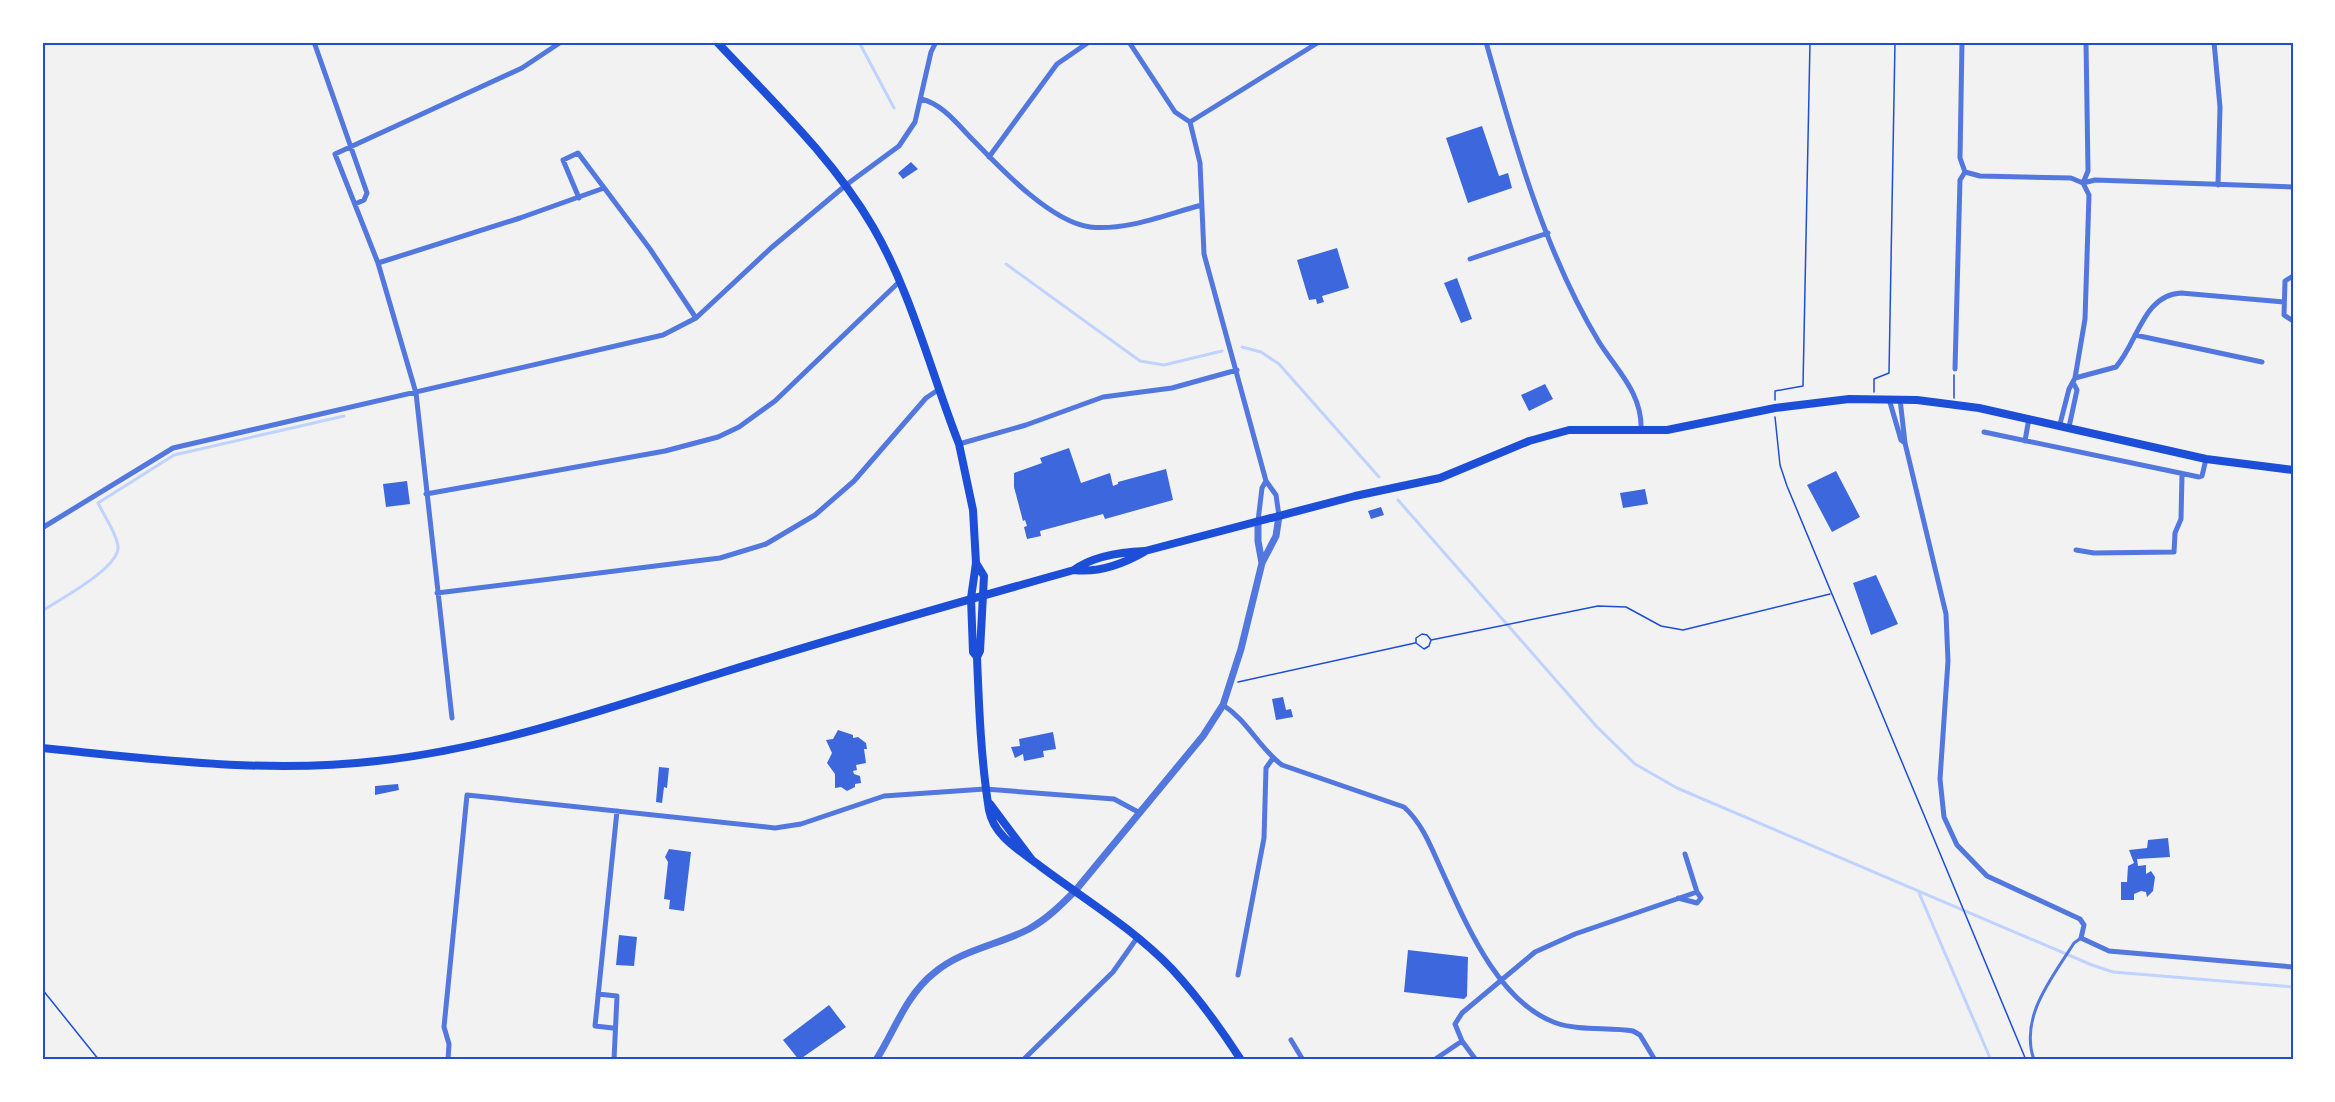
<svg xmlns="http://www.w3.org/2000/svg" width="2335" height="1102" viewBox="0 0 2335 1102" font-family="Helvetica,sans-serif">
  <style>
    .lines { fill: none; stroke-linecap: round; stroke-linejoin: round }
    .stream { stroke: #bfd3fe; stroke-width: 3 }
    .building { fill: #3d67dc }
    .path { stroke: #1d4ed8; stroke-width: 1.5 }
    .service { stroke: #5277de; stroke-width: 3 }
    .minor { stroke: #5277de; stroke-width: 5 }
    .tertiary { stroke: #5277de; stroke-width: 7 }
    .secondary { stroke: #1d4ed8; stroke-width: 8 }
    .neatline { fill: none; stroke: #1d4ed8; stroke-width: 2 }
  </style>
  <rect width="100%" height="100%" fill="#f2f2f2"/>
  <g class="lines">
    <path class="stream" d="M859,42L894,108
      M1006,264L1140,361L1164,365L1222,351
      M1242,347L1261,352L1279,364L1379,477
      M1398,500L1597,727L1635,764L1677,788L2092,965L2113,972L2293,987
      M42,611C59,600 121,567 118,546C116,532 104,516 98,503L174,455L344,416
      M1919,893L1991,1060"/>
  </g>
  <path class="building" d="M1482,126L1499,176L1508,173L1512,188L1468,203L1446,138Z
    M911,162L918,169L903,179L898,173Z
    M1337,248L1349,288L1322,296L1324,302L1317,304L1316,299L1309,300L1297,260Z
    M1457,278L1472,319L1461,323L1444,283Z
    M1545,384L1553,399L1529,411L1521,395Z
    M1069,448L1081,483L1110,473L1113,486L1118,484V482L1166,469L1173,500L1105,519L1103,514L1040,531L1041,536L1027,539L1024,527L1027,526L1025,520L1023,521L1014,487V473L1042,463L1040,458Z
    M1836,471L1860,517L1832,532L1807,485Z
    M407,481L410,504L386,507L383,484Z
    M1645,489L1648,504L1623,508L1620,493Z
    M1381,507L1384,515L1371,519L1368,511Z
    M1876,575L1898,624L1871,635L1853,583Z
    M1283,697L1286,710L1291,709L1293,717L1276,720L1272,699Z
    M838,730L853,735V738L858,737L866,743L867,749H864L866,763L856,765L857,770L853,771L854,774L860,776L861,783L855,784V787L847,791L841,787L835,788V774L827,763L832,753L826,740L833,739Z
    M1053,732L1056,749L1043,751L1044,757L1024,761L1023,754L1015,758L1011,747L1020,746L1019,739Z
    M659,767L669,768L667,788L664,787L662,803L656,802Z
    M398,784L399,790L375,795V786Z
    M2168,838L2170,857L2137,859L2138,866L2146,865V874L2151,871L2155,877L2153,891L2147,897L2146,892L2141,891L2134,894V900H2121V882H2127L2128,866L2134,863L2129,850L2147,848L2148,840Z
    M669,849L691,852L684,911L669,909L670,900L664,899L668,862L665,857Z
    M619,935L637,937L634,966L616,965Z
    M1408,950L1468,957L1467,996L1464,999L1404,992Z
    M829,1005L846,1027L799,1060L783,1040Z"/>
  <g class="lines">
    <path class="path" d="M1874,392V379L1889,373L1895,42
      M1954,398V375
      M1775,400V391L1803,386L1810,42
      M1775,417L1780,465L1787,486L2026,1060
      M1431,640L1427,635L1422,634L1416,638V643L1424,649L1429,646L1431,640L1598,606L1626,607L1661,626L1683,630L1830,594
      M1238,682L1415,643
      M42,989L99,1060"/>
    <path class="service" d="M2034,1060C2019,1017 2052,978 2074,943L2081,938"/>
    <path class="minor" d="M314,42L367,193L364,200L355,204
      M1129,42L1175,112L1190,122L1200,163L1204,254L1266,481L1276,495L1279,516
      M1486,42C1514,142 1545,253 1599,342C1618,372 1643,394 1641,431
      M1962,42L1960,158L1965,172
      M2214,42L2220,107L2218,185
      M921,99C943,104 958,125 974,141C1001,169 1051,222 1090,227C1127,231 1167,214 1202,205
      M1190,122L1319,42
      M989,157L1057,64L1089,42
      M1965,172L1980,176L2071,178L2083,183L2095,180L2293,187
      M2083,183L2088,171L2086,42
      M579,198L563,160L578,153L650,249L696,318
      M1470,259L1548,233
      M378,263L520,218L604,188
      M2293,276L2285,281L2284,315L2293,321
      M2135,335L2262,362
      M1955,369L1960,180L1965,172
      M2075,378L2116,367C2138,342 2143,295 2181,293L2284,302
      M1889,399L1901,440L1905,443
      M1900,399L1905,443L1946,614L1948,661L1940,779L1944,817L1957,845L1987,876L2080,919L2084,925L2081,938L2109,951L2293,967
      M2060,424L2069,389L2075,378L2085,319L2089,195L2083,183
      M2069,427L2077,390L2074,384
      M1984,432L2199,477L2202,476L2206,459
      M2025,441L2029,418
      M959,444L1026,425L1103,397L1172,388L1237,370
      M426,494L665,451L718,437L739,427L775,401L899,282
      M1258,521L1262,488L1266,481
      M42,528L173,448L663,335L696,318L771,248L846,185L899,146L915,122L931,52L936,42
      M2076,550L2094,553L2174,552L2175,533L2181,519L2182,475
      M437,593L720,558L766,544L815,515L854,481L926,398L938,390
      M1223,705C1248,721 1259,748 1282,765L1404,807C1422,823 1431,847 1441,869C1465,921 1497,1002 1556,1023C1579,1031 1609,1027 1633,1031L1640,1035L1655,1060
      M452,718L416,393L378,263L335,154L522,68L561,42
      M1678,898L1697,903L1701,898L1697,892
      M1238,975L1264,838L1266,768L1273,758
      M598,994L617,996L614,1060
      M613,1028L595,1026L617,811
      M1291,1040L1303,1060
      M1462,1041L1476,1060
      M448,1060L449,1044L444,1027L467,795L775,828L801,824L884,796L985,789L1114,799L1140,813
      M1023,1060L1113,972L1137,938
      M1434,1060L1462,1041L1455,1024L1462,1013L1535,952L1575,934L1697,892L1685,854"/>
    <path class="tertiary" d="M1258,521V541L1262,563
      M876,1060C894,1032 906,995 934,973C961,950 998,945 1029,929C1047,919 1061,905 1075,891L1203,736L1223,705L1241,649L1262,563L1276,536L1279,516"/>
    <path class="secondary" d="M717,42C772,101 832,157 873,227C912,294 931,373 959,444L973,510L976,563L971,598L973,652L977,657
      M976,563L984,576L980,651L977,657C979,708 981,760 989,810C994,837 1021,851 1040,866C1084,899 1134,929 1172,969C1198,997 1221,1029 1241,1060
      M1074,570C1099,573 1123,564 1144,552
      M42,748C153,759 265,774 377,761C496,748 608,708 721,673C839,636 956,603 1074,570C1093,556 1122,552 1145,551L1355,496L1440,478L1529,441L1569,430H1667L1775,408L1849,399L1917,400L1979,408L2206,459L2293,470
      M990,804L1032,860"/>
  </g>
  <rect width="2335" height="1102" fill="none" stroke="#ffffff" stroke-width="87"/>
  <rect x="44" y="44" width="2248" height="1014" class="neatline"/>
</svg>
